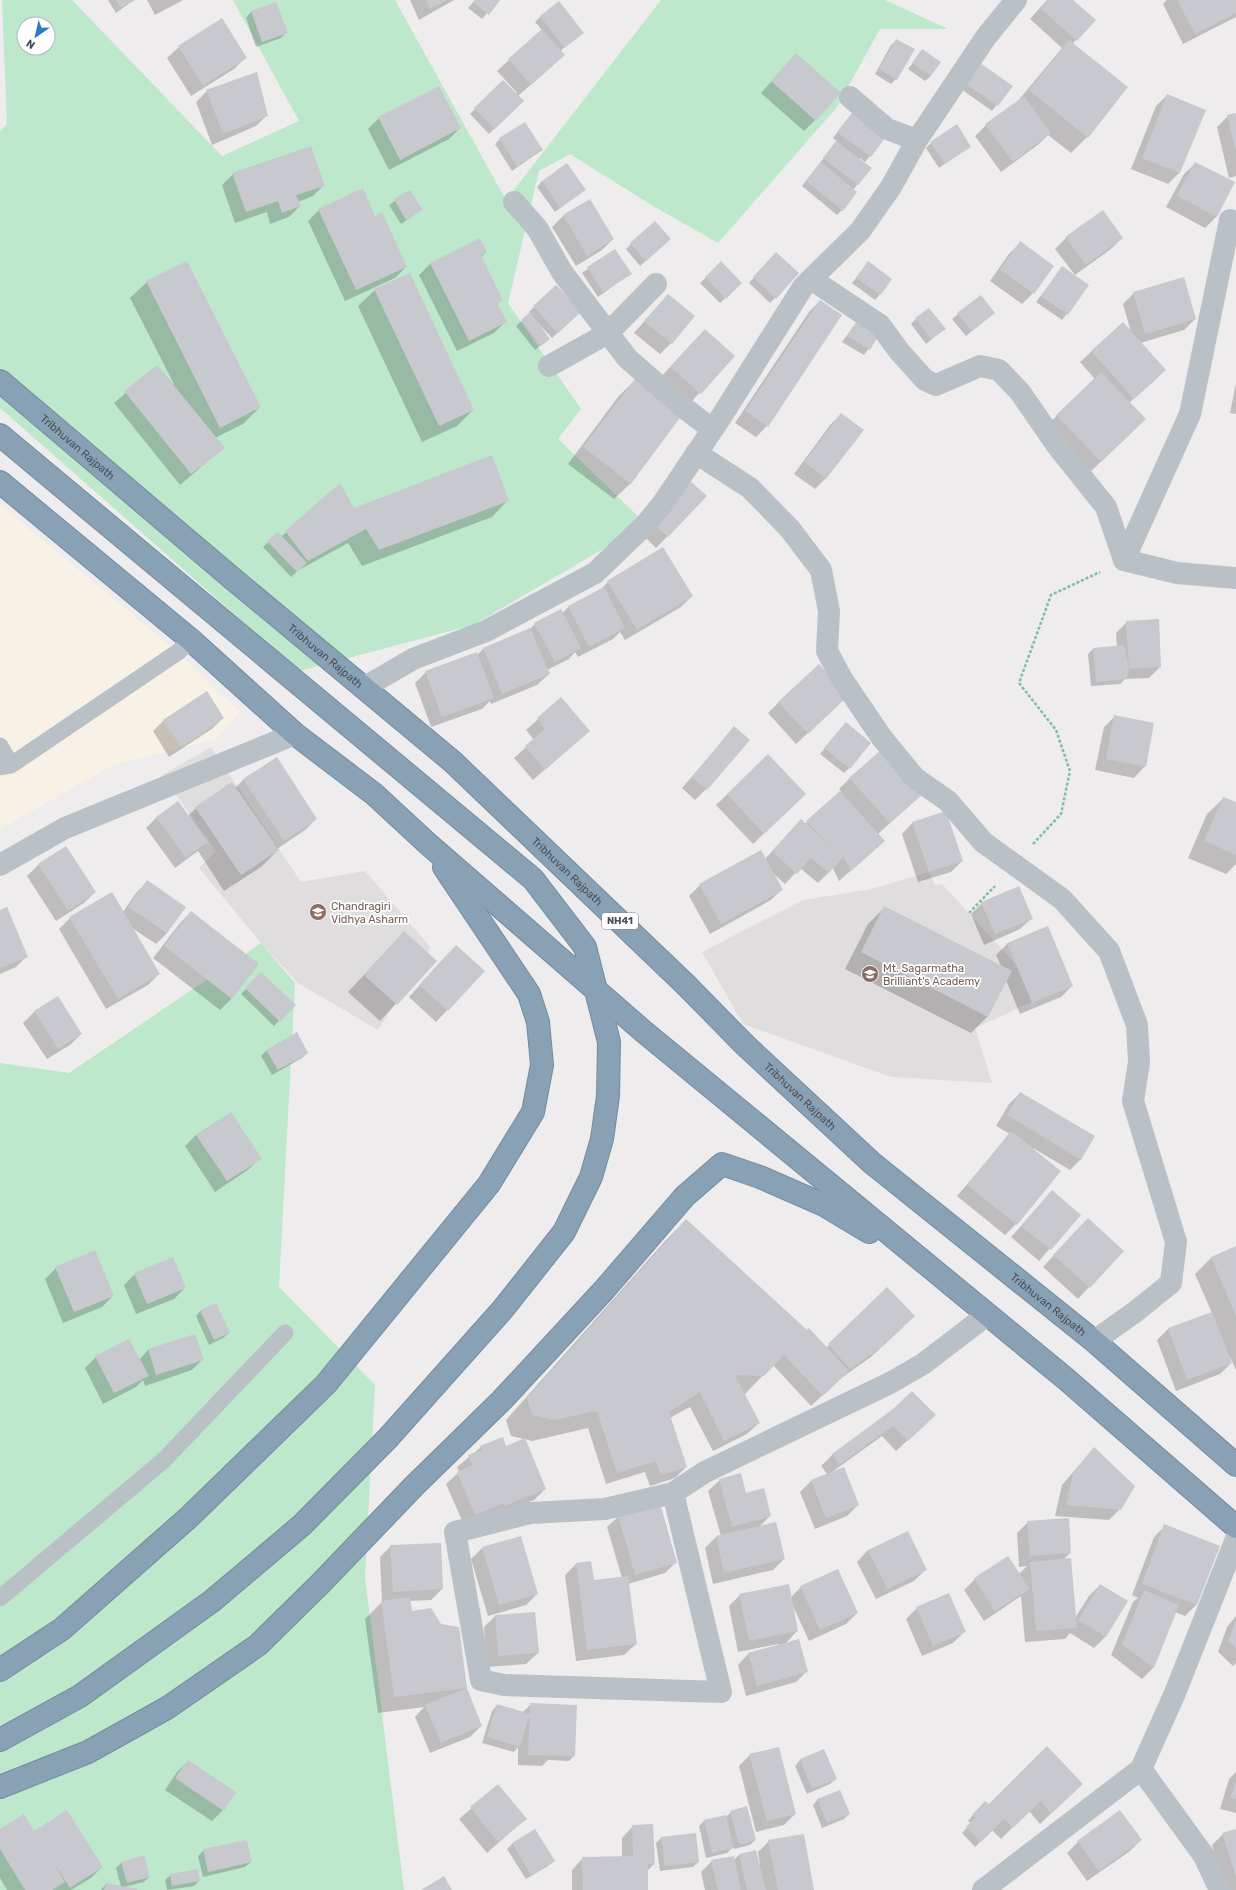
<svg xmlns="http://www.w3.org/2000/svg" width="1236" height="1890" viewBox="0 0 1236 1890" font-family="Rubik,sans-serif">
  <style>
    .commercial { fill: #f8f2e6 }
    .education { fill: #dfdddd }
    .green { fill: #bee8cc; fill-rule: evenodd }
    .shadow { fill: #0003 }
    .building { fill: #c7c9ce }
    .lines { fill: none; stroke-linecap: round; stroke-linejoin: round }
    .highway-casing { stroke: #748ca1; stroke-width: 24 }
    .path { stroke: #7bc19a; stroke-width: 2.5; stroke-dasharray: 3 2; stroke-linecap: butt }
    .lane { stroke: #b9c1c7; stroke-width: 17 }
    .street { stroke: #b9c1c7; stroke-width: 22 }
    .highway { stroke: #89a1b5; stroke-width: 22 }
    .labels { text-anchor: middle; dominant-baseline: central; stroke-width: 3.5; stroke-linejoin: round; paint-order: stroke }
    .shield { fill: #fff; stroke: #7e8489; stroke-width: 1 }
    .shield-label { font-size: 10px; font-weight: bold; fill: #475057 }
    .street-label { font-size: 11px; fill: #475057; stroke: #fff }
    .education-label { font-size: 11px; fill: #785e54; stroke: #fff; text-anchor: start }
  </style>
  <rect width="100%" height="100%" fill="#eeecec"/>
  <path class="commercial" d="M0,505L178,652L240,712L216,739L113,765L0,829Z"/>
  <path class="education" d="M211,747L301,882L365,871L431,948L378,1030L298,983L261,943L199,868L216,851L162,775Z
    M929,872L935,885L942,884L1045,996L975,1028L992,1083L891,1077L743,1024L702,952L803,900L872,889Z"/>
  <path class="green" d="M2,0H72L222,156L299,121L233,0H395L506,200L661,0H885L948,29H880L837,107L718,243L653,206L570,154L539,171L508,303L581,409L558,439L646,524L473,625L299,671L0,408V131L7,124ZM24,24H48V48H24Z
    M261,943L295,983L279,1287L375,1385L365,1577L404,1890H0V1063L69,1073Z"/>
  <path class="shadow" d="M108,0H134L116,13Z
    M147,0H183L155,15Z
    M410,0H454L419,20Z
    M475,0H499L482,19L468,8Z
    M1047,0H1071L1076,40L1072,44L1087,137L1071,153L1048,135L1039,144L1001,172L975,136L986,125L1017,102L1062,48L1030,19Z
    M1167,0H1236V17L1183,44L1163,4Z
    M276,4L287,32L281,38L256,47L246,18L251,12Z
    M541,16L577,38L560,51L552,66L518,96L522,101L489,134L470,114L503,81L516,94L517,93L497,71L542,30L535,22Z
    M897,40L896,79L891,84L875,74L891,45Z
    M179,47L245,58L234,69L191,96L167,58Z
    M922,51L931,76L925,81L908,69Z
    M785,66L815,120L804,131L761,93Z
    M975,70L1011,86L992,111L961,89Z
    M207,91L267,115L256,126L212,145L196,102Z
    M1167,95L1179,173L1168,184L1131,169L1156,106Z
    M855,110L887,134L865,162L860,158L859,160L870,169L853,190L842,210L837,215L802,186L837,141L833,138Z
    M1236,114V176L1229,178L1217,127L1228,116Z
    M379,118L460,128L449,139L389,170L368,129Z
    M500,139L542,150L512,171L495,144Z
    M931,143L969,146L939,168L926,148Z
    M1196,163L1234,183L1216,217L1205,228L1166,207L1184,174Z
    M233,174L324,185L313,196L298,202L300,206L289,217L270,224L267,212L235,223L222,185Z
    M542,181L584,190L555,212L537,187Z
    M409,191L421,210L401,224L389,205Z
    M589,200L613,239L602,250L576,266L552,227L563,216Z
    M319,210L375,217L406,267L395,278L345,301L308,221Z
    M1066,238H1122L1111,249L1075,275L1055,249Z
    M1020,243L1033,293L1022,304L990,281L1009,254Z
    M631,244H665L640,266L626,249Z
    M615,250L630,274L598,297L582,273Z
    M486,252L481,257L501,300L497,304L505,322L494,333L457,351L419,275L430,264Z
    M776,253L775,298L770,303L749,283Z
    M721,263L741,283L720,303L700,283Z
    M868,263L880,294L875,300L852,283Z
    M1062,268L1088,286L1062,320L1036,302Z
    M147,282L260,407L243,424L215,438L223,448L180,485L114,403L157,366L175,386L130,298Z
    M375,290L473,410L457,426L422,442L358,306Z
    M1134,293L1195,319L1184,330L1140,343L1154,381L1129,403L1134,430L1089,473L1045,427L1095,379L1080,362L1123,323L1131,332L1123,304Z
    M668,295L671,343L660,354L634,333Z
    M820,301L767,426L756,437L735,423L809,312Z
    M534,307L574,318L552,338L537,322L536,323L549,339L535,350L516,326L530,313L529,312Z
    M994,313L966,336L952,319L958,314Z
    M916,319L944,329L926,344L911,324Z
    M858,320L879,334L864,355L842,342Z
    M694,341L734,356L689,404L660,378Z
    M635,380L631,483L614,499L568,464L618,397Z
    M1236,383V414L1230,413Z
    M841,414L826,478L815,489L794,474L830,425Z
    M339,485L353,509L508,500L492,517L362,566L348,543L299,570L291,577L263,547L278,533L281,537Z
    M706,496L656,548L640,532Z
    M608,582L692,596L681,607L625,640L620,632L613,639L578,657L575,652L569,659L547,670L549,674L537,685L491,704L490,701L482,709L431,727L415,683L426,672L477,655L484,648L529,630L535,624L560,611L562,614L568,607L598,592Z
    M1158,620L1160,667L1149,678L1125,679L1120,684L1091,686L1088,654L1093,649L1117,647L1116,633L1127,622Z
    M561,699L588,731L533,780L514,758L534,740L526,730Z
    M779,702L836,707L796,744L768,713Z
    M1115,716L1145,766L1134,778L1095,770L1104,727Z
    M223,718L212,729L169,757L153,731L164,720Z
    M734,728L706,789L695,800L682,788Z
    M841,729L849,768L844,773L820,754Z
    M768,756L794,805L753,844L716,805Z
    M850,778L910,805L878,834L872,852L839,881L833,868L818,883L800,868L785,884L774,874L782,889L771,900L710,934L689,896L700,885L765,859L790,832L805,824L841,791L839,789Z
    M244,779L316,819L305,830L277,849L278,850L261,867L224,891L198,851L175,868L146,828L157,817L188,816L196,808L235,788Z
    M1224,798L1236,803V864L1226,874L1188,858L1207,814Z
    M913,822L962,861L951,872L918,882L902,834Z
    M38,865L95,892L84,903L56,921L27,876Z
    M147,882L184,907L167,933L156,944L132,928L159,974L148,985L106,1009L59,929L70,918L111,893L123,912L136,893Z
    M982,903L1032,918L1020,929L984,945L971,914Z
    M884,908L1001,966L996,955L1007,944L1047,927L1072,986L1061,997L1020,1014L1006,980L988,1016L971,1033L845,969L868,924Z
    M0,911L27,956L16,967L0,974Z
    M191,912L258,964L231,999L220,1010L153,958L180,923Z
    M388,949L435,961L380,1021L348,992Z
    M445,957L484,971L436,1022L409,997Z
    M261,973L294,1005L274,1026L241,994Z
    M58,997L81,1034L70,1045L47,1059L23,1023L34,1012Z
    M267,1050L307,1053L302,1058L272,1075L261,1056Z
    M1020,1093L1081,1159L1070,1170L1033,1148L1016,1224L1005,1235L957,1196L1010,1134L996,1126L1009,1104Z
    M230,1113L260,1158L249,1169L215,1192L185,1146L196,1135Z
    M1052,1191L1079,1215L1039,1261L1011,1237Z
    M686,1220L826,1348L887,1288L903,1327L871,1357L840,1379L811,1406L773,1365L744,1395L759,1423L747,1434L713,1451L690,1407L677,1414L670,1418L686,1467L675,1478L650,1486L645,1472L606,1484L588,1428L532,1441L525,1439L545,1489L534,1500L493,1516L464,1525L446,1484L459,1472L457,1467L481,1447H506L524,1439L511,1436L506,1420L665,1241Z
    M1077,1230L1122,1251L1078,1299L1043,1267Z
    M1236,1247V1370L1230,1357H1229L1231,1363L1220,1374L1176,1391L1157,1340L1168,1329L1212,1313L1195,1274L1211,1258Z
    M56,1268L113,1296L102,1307L63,1323L45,1279Z
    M135,1274L185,1288L174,1299L136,1314L124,1285Z
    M201,1310L229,1333L223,1338L209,1345L196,1316Z
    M195,1335L203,1359L192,1370L145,1386L143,1380L136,1387L103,1404L85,1368L96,1357L128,1340L139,1360L148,1350Z
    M893,1410L923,1426L896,1451L882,1436L832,1472L858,1505L847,1516L815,1529L800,1492L811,1481L828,1475L821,1466L832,1455Z
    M1094,1448L1120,1509L1109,1520L1055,1516L1062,1485Z
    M720,1480L746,1494L770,1516L759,1527L784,1559L773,1570L713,1584L705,1548L716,1537L721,1536L708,1491Z
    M619,1516L676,1562L665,1573L628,1584L636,1644L624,1655L576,1661L565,1575L576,1564L593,1581L622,1578L607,1527Z
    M1028,1522L1070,1553L1063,1560L1075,1618L1089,1596L1100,1585L1127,1602L1105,1637L1094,1648L1070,1633L1065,1639L1025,1642L1021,1596L984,1621L964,1590L975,1579L1019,1574L1027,1566L1019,1567L1017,1533Z
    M1165,1526L1218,1546L1196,1605L1185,1616L1175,1612L1153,1668L1142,1679L1111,1655L1133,1602L1138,1598L1132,1595L1154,1537Z
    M391,1546L442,1589L431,1600L409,1601L411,1612L466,1688L481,1726L470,1737L430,1753L415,1717L424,1707L378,1713L365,1619L382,1602L380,1557Z
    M482,1548L537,1594L526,1605L488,1616L471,1559Z
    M868,1550L925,1570L914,1581L876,1599L857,1562Z
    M801,1587L857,1613L846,1624L809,1641L793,1606L797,1631L785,1644L807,1671L796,1682L746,1696L738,1665L749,1653L779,1645L778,1644L738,1652L729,1606L740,1595L791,1597Z
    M917,1608L964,1632L953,1643L922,1656L906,1619Z
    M495,1616L538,1653L526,1664L487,1667L484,1627Z
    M1236,1616V1663L1233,1666L1218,1652L1227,1627Z
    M531,1704L574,1756L569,1761L549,1760V1759L542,1766L518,1765V1747L514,1752L482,1743L492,1711L497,1705L522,1713Z
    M823,1750L836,1779L830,1784L807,1794L795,1766L800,1760Z
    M750,1755L795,1814L784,1825L756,1832L739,1766Z
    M188,1761L223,1810L212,1821L165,1790L177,1772Z
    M1236,1772V1813L1220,1809L1229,1779Z
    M498,1786L525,1819L487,1853L459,1819Z
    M1070,1795L1040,1824L1029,1811L1001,1839L992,1830L975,1847L962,1833L971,1823L968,1821L979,1808Z
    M818,1799L849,1814L844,1819L822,1828L813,1805Z
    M731,1812L755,1840L750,1845L734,1849L733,1847L727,1853L706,1858L699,1826L705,1820L727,1816Z
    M633,1826L654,1864L647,1871V1890H572V1870L583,1858L622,1857V1838Z
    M0,1830L34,1832L102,1867L91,1878L71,1890H7L0,1878Z
    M1236,1830V1890H1225L1212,1845L1223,1834Z
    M662,1837L698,1862L693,1867L660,1871L656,1843Z
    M1141,1840L1130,1851L1087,1881L1067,1853L1078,1842Z
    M769,1841L813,1890H705L701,1872L712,1861L734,1860L739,1855L755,1852L759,1866L760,1865L758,1852Z
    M513,1843L554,1861L548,1866L526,1879L507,1849Z
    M204,1850L251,1862L245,1867L203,1877L198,1856Z
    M144,1857L149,1877L144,1882L124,1887L136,1890H101L106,1884L121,1887L116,1868L121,1863Z
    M197,1870L199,1881L194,1886L167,1890L165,1880L171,1875Z"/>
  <path class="building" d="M116,0H135L121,8Z
    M426,0H447L430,9Z
    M475,0H500L489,15L473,2Z
    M1047,0H1073L1096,20L1077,41L1040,8Z
    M1177,0H1236V13L1195,34Z
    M559,1L584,33L564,48L540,16Z
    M276,2L288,33L262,42L251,11Z
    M222,18L247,58L203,86L178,46Z
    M542,29L565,55L531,85L508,59Z
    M896,39L915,49L897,80L879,69Z
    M1069,40L1128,87L1088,138L1029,90Z
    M922,49L941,62L931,76L912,63Z
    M796,53L841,93L816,121L771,81Z
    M980,63L1013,86L998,106L966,84Z
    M257,72L268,116L223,134L206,90Z
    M503,80L524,101L495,129L474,108Z
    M439,86L461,128L400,160L378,117Z
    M1167,94L1206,110L1180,173L1142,158Z
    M1024,96L1051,133L1013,162L985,124Z
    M855,109L888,134L871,157L837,132Z
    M1236,113V149H1235L1227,115Z
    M525,122L543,150L517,166L499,138Z
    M957,124L971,147L945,164L930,142Z
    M836,141L872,168L858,185L823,158Z
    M311,146L325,186L296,195L301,206L282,213L278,201L246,212L232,173Z
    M821,162L857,192L843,211L806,181Z
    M1195,162L1235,182L1217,217L1177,196Z
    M567,163L586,190L560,208L542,181Z
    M363,188L375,216L382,212L407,267L356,290L318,209Z
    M410,190L423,210L406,220L394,199Z
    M590,199L614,239L587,256L563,215Z
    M1103,210L1123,238L1086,265L1065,237Z
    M655,221L671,239L646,261L630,243Z
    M480,238L487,252L481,255L503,300L497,303L507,322L469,341L430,263Z
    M1020,241L1054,266L1034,294L1000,270Z
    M615,249L632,274L603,292L587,267Z
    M776,252L799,273L776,299L753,277Z
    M187,261L261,407L220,428L146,281Z
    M721,261L742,283L726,299L705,277Z
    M868,261L892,279L881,295L856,278Z
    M1062,266L1089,285L1068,315L1041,296Z
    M410,273L474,410L439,426L374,289Z
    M1184,277L1196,319L1145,334L1133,292Z
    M556,285L581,312L558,333L533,306Z
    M668,294L695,316L672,344L644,321Z
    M981,295L995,313L972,331L957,313Z
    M820,300L842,315L768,427L745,411Z
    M929,308L946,329L931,339L915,318Z
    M530,312L550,339L541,346L521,320Z
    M858,319L880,333L870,350L847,336Z
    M1123,322L1166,370L1134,399L1091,351Z
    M705,329L735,356L701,394L670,367Z
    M157,365L225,448L191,474L124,391Z
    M1101,372L1146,419L1101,462L1056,415Z
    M635,379L682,415L631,484L583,447Z
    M841,413L864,430L826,479L804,462Z
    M492,455L509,501L379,550L366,529L308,561L285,531L340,483L354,508Z
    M689,480L707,496L668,537L650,521Z
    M278,532L307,563L297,572L267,541Z
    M663,547L693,596L637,630L607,581Z
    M604,587L625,628L589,647L568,606Z
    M561,609L581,648L555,662L534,623Z
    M1159,619L1161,667L1129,669L1126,621Z
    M530,628L550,674L502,694L483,648Z
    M1124,645L1129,669L1127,679L1096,682L1093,648Z
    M477,652L494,698L442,717L425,671Z
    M819,664L848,696L808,734L778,702Z
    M207,691L224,718L181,747L163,720Z
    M561,697L590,731L545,770L525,746L545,729L537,718Z
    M1114,715L1154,723L1146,767L1106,759Z
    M846,722L871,743L850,769L824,748Z
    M734,726L750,740L707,790L692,777Z
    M882,749L923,794L890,823L849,778Z
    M768,754L806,794L764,834L727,794Z
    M277,757L317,819L284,841L243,779Z
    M232,782L279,850L241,875L195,807Z
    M840,791L885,841L851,871L843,857L829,873L811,858L797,874L772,851L801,819L833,848L806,821Z
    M1223,797L1236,802V855L1204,841Z
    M178,801L208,842L186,858L156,817Z
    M946,811L963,861L929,872L912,822Z
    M66,846L96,892L68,911L38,864Z
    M761,850L783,890L721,924L699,884Z
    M147,880L186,907L167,933L128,907Z
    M1019,886L1033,919L995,934L981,902Z
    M112,892L160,974L118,999L69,917Z
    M884,906L1012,971L988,1017L861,952Z
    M7,907L28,957L0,968V910Z
    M191,911L259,964L232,999L164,946Z
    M1048,926L1073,986L1032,1003L1007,943Z
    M404,931L437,961L397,1005L364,975Z
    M456,945L485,971L448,1011L419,985Z
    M261,972L296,1005L280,1022L245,988Z
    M58,996L82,1034L58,1049L34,1011Z
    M297,1032L308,1053L278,1070L266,1050Z
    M1020,1092L1095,1136L1081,1160L1007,1115Z
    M231,1112L262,1159L227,1181L196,1135Z
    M1011,1131L1061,1171L1017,1225L967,1185Z
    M1052,1190L1081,1215L1051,1250L1021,1226Z
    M1088,1218L1124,1251L1090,1288L1053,1255Z
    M686,1219L807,1330L809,1328L849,1371L823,1396L784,1355L764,1376L735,1375L760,1423L724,1441L700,1392L669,1412L687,1467L661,1475L656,1461L617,1473L597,1411L554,1420L532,1415L527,1398Z
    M1236,1246V1316L1211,1257Z
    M95,1250L114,1296L74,1312L55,1267Z
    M173,1257L186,1288L147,1304L134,1273Z
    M887,1287L915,1316L883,1346L850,1369L828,1344Z
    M216,1303L230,1333L214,1340L200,1310Z
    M1212,1312L1232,1363L1187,1380L1168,1328Z
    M195,1334L204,1360L156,1375L148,1349Z
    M129,1339L149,1376L114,1393L95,1356Z
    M912,1391L936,1415L908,1441L893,1426L839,1465L832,1454L893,1409Z
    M503,1437L506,1446L525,1438L546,1489L504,1506L503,1503L475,1515L457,1472L472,1465L468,1455L482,1450L480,1446Z
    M1094,1447L1135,1486L1121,1510L1066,1505L1073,1473Z
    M844,1467L859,1505L826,1519L811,1480Z
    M741,1473L746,1493L764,1488L771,1516L732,1527L719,1479Z
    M660,1503L677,1563L635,1575L618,1515Z
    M1069,1518L1071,1553L1030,1556L1027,1521Z
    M776,1522L785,1559L724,1573L716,1536Z
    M1164,1524L1220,1546L1197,1605L1142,1584Z
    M908,1531L927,1570L887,1589L868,1550Z
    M521,1536L538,1594L499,1605L482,1547Z
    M441,1543L443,1589L393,1592L390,1545Z
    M1008,1556L1030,1589L995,1611L974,1578Z
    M1071,1558L1077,1628L1036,1631L1030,1562Z
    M591,1561L594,1580L628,1576L637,1644L587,1650L576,1563Z
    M838,1569L858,1613L820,1630L800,1586Z
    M789,1584L798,1631L749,1641L739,1594Z
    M1100,1584L1128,1601L1106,1637L1078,1620Z
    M1144,1590L1179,1605L1154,1668L1122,1644Z
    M949,1593L966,1632L933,1646L916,1607Z
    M410,1597L412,1611L431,1608L441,1624L459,1627L467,1688L394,1697L381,1601Z
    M535,1612L539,1653L498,1656L495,1615Z
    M1236,1619V1648L1228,1641Z
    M799,1639L808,1672L757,1686L748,1653Z
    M467,1688L482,1726L441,1743L425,1705Z
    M530,1703L577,1705L575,1756L528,1755Z
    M497,1704L530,1714L520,1747L487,1737Z
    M1047,1746L1083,1784L1051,1814L1041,1801L1013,1828L1004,1819L981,1842L966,1827L975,1817L972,1815L985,1801L989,1804Z
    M779,1747L796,1814L767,1821L749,1754Z
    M824,1749L837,1779L812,1789L800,1759Z
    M188,1760L236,1792L224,1811L175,1778Z
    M1236,1781V1799L1230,1798Z
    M498,1784L527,1819L498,1842L470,1807Z
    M840,1790L850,1814L827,1823L817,1799Z
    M747,1806L756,1840L739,1845L730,1811Z
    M67,1810L103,1867L70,1888L52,1860L65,1882L52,1890H25L0,1849V1829L24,1814L34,1831Z
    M1120,1810L1142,1840L1099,1871L1077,1841Z
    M726,1815L734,1848L712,1853L704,1820Z
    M653,1824L655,1865L648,1864V1890H583L582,1857L633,1856L632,1825Z
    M535,1829L555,1861L531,1875L512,1843Z
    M1236,1829V1877L1222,1833Z
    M696,1833L699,1862L665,1866L661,1837Z
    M804,1834L814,1890H778L768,1840Z
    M247,1840L252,1862L208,1872L203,1849Z
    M756,1850L766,1890H747L739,1854Z
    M144,1855L150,1877L127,1883L121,1862Z
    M734,1856L741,1890H718L711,1860Z
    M198,1869L200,1881L172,1886L170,1874Z
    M444,1876L452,1890H421Z
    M106,1883L137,1889V1890H104Z"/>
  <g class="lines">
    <g class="highway-casing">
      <g id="highway">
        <path id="s1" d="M0,381L233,579L453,762L685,984L745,1045L872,1163L1094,1341L1236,1465"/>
        <path d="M0,435L533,879L585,947L609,1042L608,1096L602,1139L591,1177L564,1232L503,1309L388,1438L302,1525L212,1601L80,1696L0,1740"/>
        <path d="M0,482L191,640L295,734L374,794L427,843L643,1031L1066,1379L1236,1527"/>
        <path d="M0,1670L62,1629L188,1518L326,1384L489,1184L533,1112L542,1065L538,1022L529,994L444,867"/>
        <path d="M0,1787L88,1752L167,1708L258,1645L320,1584L414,1486L502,1400L604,1290L685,1196L722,1164L760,1177L824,1205L869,1232"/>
      </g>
    </g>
    <path class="path" d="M1033,844L1061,814L1070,771L1056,730L1019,683L1051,595L1100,572
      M969,913L995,886"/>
    <path class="lane" d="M0,746L11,765
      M0,767L11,765L178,652L191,640
      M0,1598L164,1460L285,1333"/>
    <path class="street" d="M850,97L887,129L917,140
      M514,202L537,228L562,272L627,358L683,407L712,429
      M811,279L880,325L899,351L925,380L936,385L980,366L999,370L1020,392L1058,447L1106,507L1124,560
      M549,366L608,333L656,284
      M696,453L750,488L790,529L821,570L829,611L827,651L842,679L882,738L915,778L948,801L983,842L1062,899L1109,951L1137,1025L1139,1062L1133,1101L1176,1242L1171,1283L1135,1312L1094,1341
      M1124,560L1190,414L1230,220
      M1124,560L1177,573L1236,578
      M365,687L413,659L486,631L595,573L646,524L663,503L721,417L803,287L860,231L891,187L917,140L986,37L1016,0
      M0,865L65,828L295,734
      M673,1493L721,1692L504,1685L481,1680L455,1532L530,1513L605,1509L673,1493L705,1472L890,1383L923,1364L987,1315
      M1141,1769L1204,1856L1220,1890
      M983,1890L1141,1769L1175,1693L1236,1539"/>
    <use href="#highway" class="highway"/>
  </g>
  <defs>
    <g id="school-disc" transform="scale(0.9)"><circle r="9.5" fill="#8d6e63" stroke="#fff"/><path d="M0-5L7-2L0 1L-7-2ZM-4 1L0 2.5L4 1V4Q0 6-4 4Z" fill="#fff"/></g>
  </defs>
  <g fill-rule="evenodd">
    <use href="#school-disc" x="318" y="912"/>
    <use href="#school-disc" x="870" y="974"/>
  </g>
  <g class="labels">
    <rect class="shield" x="602" y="913" width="36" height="16" rx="3"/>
    <g class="shield-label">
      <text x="620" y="921">NH41</text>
    </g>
    <g class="street-label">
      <text stroke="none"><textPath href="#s1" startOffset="102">Tribhuvan Rajpath</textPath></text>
      <text stroke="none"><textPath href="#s1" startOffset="426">Tribhuvan Rajpath</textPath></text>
      <text stroke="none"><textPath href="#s1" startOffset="750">Tribhuvan Rajpath</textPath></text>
      <text stroke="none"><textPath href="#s1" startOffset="1074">Tribhuvan Rajpath</textPath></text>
      <text stroke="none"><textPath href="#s1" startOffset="1398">Tribhuvan Rajpath</textPath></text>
    </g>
    <g class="education-label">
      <text x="331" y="906">Chandragiri<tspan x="331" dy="13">Vidhya Asharm</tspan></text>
      <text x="883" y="968">Mt. Sagarmatha<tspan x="883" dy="13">Brilliant's Academy</tspan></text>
    </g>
  </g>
  <g transform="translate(36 36) rotate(214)"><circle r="19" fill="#ffffff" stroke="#b5b9bc"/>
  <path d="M0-3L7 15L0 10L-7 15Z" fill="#2e79c6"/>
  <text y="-6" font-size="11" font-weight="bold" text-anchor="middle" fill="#475057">N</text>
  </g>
</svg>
